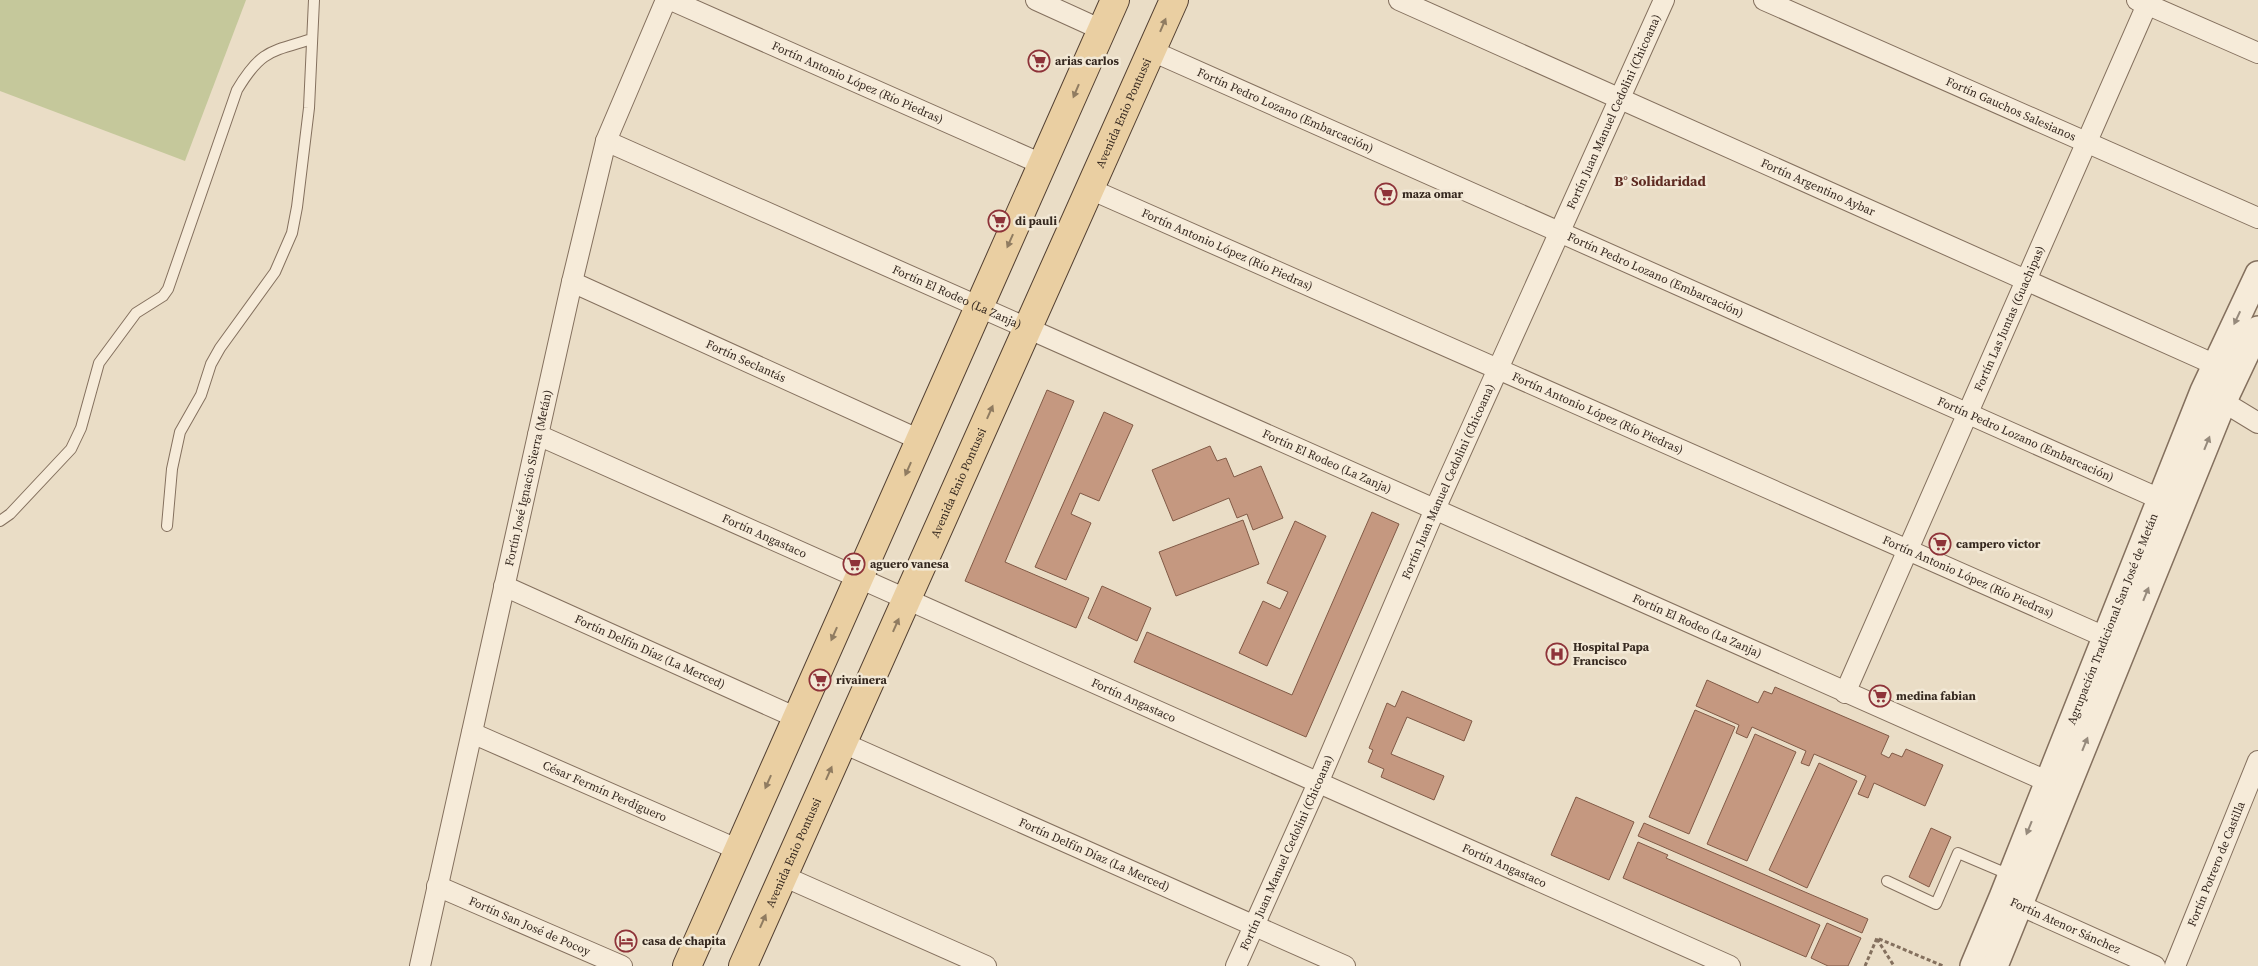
<svg xmlns="http://www.w3.org/2000/svg" width="2258" height="966" viewBox="0 0 2258 966" font-family="'Source Serif 4',serif">
  <style>
    .green { fill: #c5c89b }
    .building { fill: #c59880; stroke: #815a46 }
    .lines { fill: none; stroke-linecap: round; stroke-linejoin: round }
    .service-casing { stroke: #84705e; stroke-width: 12 }
    .minor-casing { stroke: #84705e; stroke-width: 22 }
    .tertiary-casing { stroke: #84705e; stroke-width: 28 }
    .primary-casing { stroke: #523f31; stroke-width: 30 }
    .path { stroke: #84705e; stroke-width: 3; stroke-dasharray: 4 2.5; stroke-linecap: butt }
    .service { stroke: #f6ebd9; stroke-width: 10 }
    .minor { stroke: #f6ebd9; stroke-width: 20 }
    .tertiary { stroke: #f6ebd9; stroke-width: 25 }
    .primary { stroke: #eacfa2; stroke-width: 28 }
    .oneway { fill: #907c61 }
    .oneway2 { fill: #968a7c }
    .labels { text-anchor: middle; dominant-baseline: central; stroke-width: 5; stroke-linejoin: round; paint-order: stroke }
    .poi-label { font-size: 12px; font-weight: bold; fill: #362920; stroke: #f2e8d5; text-anchor: start }
    .street-label { font-size: 12px; fill: #362920; stroke: #f2e8d5 }
    .neighbourhood-label { font-size: 14px; font-weight: bold; fill: #5f2c23; stroke: #f2e8d5 }
  </style>
  <rect width="100%" height="100%" fill="#eaddc6"/>
  <path class="green" d="M0,0H246L185,161L0,91Z"/>
  <path class="building" d="M1047,390L1074,401L1005,562L1089,598L1076,628L965,581Z
    M1104,412L1133,425L1099,501L1080,493L1071,514L1091,523L1066,580L1035,567Z
    M1210,446L1217,461L1226,458L1234,477L1261,466L1283,518L1253,530L1247,514L1237,518L1229,498L1173,521L1152,470Z
    M1372,512L1399,524L1306,737L1134,662L1147,632L1292,695Z
    M1243,520L1259,564L1176,596L1159,552Z
    M1295,521L1326,536L1267,666L1239,653L1263,601L1280,609L1288,592L1267,583Z
    M1102,586L1151,608L1137,641L1088,618Z
    M1707,680L1758,703L1764,691L1772,694L1775,687L1889,736L1881,754L1889,758L1892,753L1902,757L1906,749L1943,765L1925,806L1874,783L1868,798L1858,794L1866,776L1814,754L1809,766L1801,763L1806,751L1752,727L1747,738L1736,733L1739,725L1696,706Z
    M1402,691L1472,721L1464,741L1407,717L1391,754L1444,776L1434,800L1381,777L1384,769L1368,762L1373,750L1369,748L1387,703L1395,707Z
    M1695,710L1735,727L1689,834L1649,817Z
    M1755,734L1796,752L1747,861L1707,844Z
    M1819,763L1857,781L1807,888L1769,870Z
    M1576,797L1634,822L1609,880L1551,855Z
    M1644,823L1868,919L1862,933L1638,836Z
    M1931,828L1951,837L1929,887L1909,877Z
    M1638,842L1668,855L1666,858L1820,925L1806,957L1623,878Z
    M1827,923L1861,938L1848,966H1828L1811,958Z"/>
  <g class="lines">
    <g class="service-casing">
      <path id="service" d="M0,521L10,514L71,449L81,428L99,363L136,313L163,296L168,289L237,90C261,50 270,52 312,39
        M167,526L172,469L180,432L201,395L211,364L220,348L275,272L292,233L297,207L309,108L314,0
        M1887,881L1936,904L1958,853L2010,875"/>
    </g>
    <g class="minor-casing">
      <g id="minor">
        <path id="s1" d="M671,0L1044,165"/>
        <path d="M1036,0L1102,30"/>
        <path id="s2" d="M1399,0L2227,370"/>
        <path id="s3" d="M1764,0L2258,218"/>
        <path d="M2137,0L2258,53"/>
        <path id="s4" d="M1152,51L2160,499"/>
        <path id="s5" d="M606,141L2060,787"/>
        <path id="s6" d="M1090,189L2105,637"/>
        <path id="s7" d="M572,282L920,440"/>
        <path d="M2212,395L2258,423"/>
        <path id="s8" d="M538,435L1730,966"/>
        <path id="s9" d="M504,586L797,718"/>
        <path id="s10" d="M1845,693L2149,0"/>
        <path id="s11" d="M472,733L739,850"/>
        <path id="s12" d="M843,743L1345,966"/>
        <path d="M783,876L986,966"/>
        <path id="s13" d="M437,886L622,966"/>
        <path id="s14" d="M2006,899L2155,966"/>
        <path id="s15" d="M420,966L572,282L606,141L666,0"/>
        <path id="s16" d="M1236,966L1318,783L1435,509L1664,0"/>
        <path id="s17" d="M2175,966L2258,761"/>
      </g>
    </g>
    <g class="tertiary-casing">
      <g id="tertiary">
        <path id="s18" d="M1973,966L2002,897L2203,391L2258,274"/>
        <path d="M1995,966L2224,401L2258,329"/>
      </g>
    </g>
    <g class="primary-casing">
      <g id="primary">
        <path d="M687,966L1115,0"/>
        <path id="s19" d="M743,966L1174,0"/>
      </g>
    </g>
    <path class="path" d="M1877,939L1894,966
      M1865,966L1877,938L1943,966"/>
    <use href="#service" class="service"/>
    <use href="#minor" class="minor"/>
    <use href="#tertiary" class="tertiary"/>
    <use href="#primary" class="primary"/>
  </g>
  <defs><path id="oneway-solid" d="M-6-.8H1V-3.2L6.5 0L1 3.2V.8H-6Z" transform="scale(1.25)"/></defs>
  <g class="oneway">
    <use href="#oneway-solid" transform="translate(1163 25) rotate(-67)"/>
    <use href="#oneway-solid" transform="translate(1076 91) rotate(113)"/>
    <use href="#oneway-solid" transform="translate(1010 241) rotate(114)"/>
    <use href="#oneway-solid" transform="translate(990 412) rotate(-66)"/>
    <use href="#oneway-solid" transform="translate(908 469) rotate(114)"/>
    <use href="#oneway-solid" transform="translate(896 625) rotate(-66)"/>
    <use href="#oneway-solid" transform="translate(834 634) rotate(114)"/>
    <use href="#oneway-solid" transform="translate(829 773) rotate(-66)"/>
    <use href="#oneway-solid" transform="translate(768 782) rotate(114)"/>
    <use href="#oneway-solid" transform="translate(763 921) rotate(-66)"/>
  </g>
  <g class="oneway2">
    <use href="#oneway-solid" transform="translate(2237 318) rotate(115)"/>
    <use href="#oneway-solid" transform="translate(2207 443) rotate(-68)"/>
    <use href="#oneway-solid" transform="translate(2146 594) rotate(-68)"/>
    <use href="#oneway-solid" transform="translate(2085 744) rotate(-68)"/>
    <use href="#oneway-solid" transform="translate(2029 828) rotate(112)"/>
  </g>
  <defs>
    <g id="supermarket-ring" transform="scale(1.125)"><circle r="9.5" fill="#f2e8d5" stroke="#8e3339" stroke-width="1.5"/><path d="M-6-5.5h2.5l.6 2H6L4.5 2H-2.5L-4.4-4H-6ZM-1.5 3.2a1.3 1.3 0 1 0 .1 0ZM3 3.2a1.3 1.3 0 1 0 .1 0Z" fill="#8e3339"/></g>
    <g id="hospital-ring" transform="scale(1.125)"><circle r="9.5" fill="#f2e8d5" stroke="#8e3339" stroke-width="1.5"/><path d="M-5-5h3v3.5h4V-5h3V5h-3V1.5h-4V5h-3Z" fill="#8e3339"/></g>
    <g id="hotel-ring" transform="scale(1.125)"><circle r="9.5" fill="#f2e8d5" stroke="#8e3339" stroke-width="1.5"/><path d="M-6-4.5h1.5V1H6V5H4.5V3h-9V5H-6ZM-4 0a1.8 1.8 0 1 1 3.6 0ZM.5 0V-2.5h3Q6-2.5 6 0Z" fill="#8e3339"/></g>
  </defs>
  <g fill-rule="evenodd">
    <use href="#supermarket-ring" x="1039" y="61"/>
    <use href="#supermarket-ring" x="1386" y="194"/>
    <use href="#supermarket-ring" x="999" y="221"/>
    <use href="#supermarket-ring" x="1940" y="544"/>
    <use href="#supermarket-ring" x="854" y="564"/>
    <use href="#hospital-ring" x="1557" y="654"/>
    <use href="#supermarket-ring" x="820" y="680"/>
    <use href="#supermarket-ring" x="1880" y="696"/>
    <use href="#hotel-ring" x="626" y="941"/>
  </g>
  <g class="labels">
    <g class="poi-label">
      <text x="1055" y="61">arias carlos</text>
      <text x="1402" y="194">maza omar</text>
      <text x="1015" y="221">di pauli</text>
      <text x="1956" y="544">campero victor</text>
      <text x="870" y="564">aguero vanesa</text>
      <text x="1573" y="647">Hospital Papa<tspan x="1573" dy="14">Francisco</tspan></text>
      <text x="836" y="680">rivainera</text>
      <text x="1896" y="696">medina fabian</text>
      <text x="642" y="941">casa de chapita</text>
    </g>
    <g class="street-label">
      <text stroke="none"><textPath href="#s1" startOffset="204">Fortín Antonio López (Río Piedras)</textPath></text>
      <text stroke="none"><textPath href="#s3" startOffset="270">Fortín Gauchos Salesianos</textPath></text>
      <text stroke="none"><textPath href="#s4" startOffset="146">Fortín Pedro Lozano (Embarcación)</textPath></text>
      <text stroke="none"><textPath href="#s19" startOffset="934">Avenida Enio Pontussi</textPath></text>
      <text stroke="none"><textPath href="#s16" startOffset="934">Fortín Juan Manuel Cedolini (Chicoana)</textPath></text>
      <text stroke="none"><textPath href="#s2" startOffset="459">Fortín Argentino Aybar</textPath></text>
      <text stroke="none"><textPath href="#s6" startOffset="150">Fortín Antonio López (Río Piedras)</textPath></text>
      <text stroke="none"><textPath href="#s4" startOffset="551">Fortín Pedro Lozano (Embarcación)</textPath></text>
      <text stroke="none"><textPath href="#s5" startOffset="384">Fortín El Rodeo (La Zanja)</textPath></text>
      <text stroke="none"><textPath href="#s10" startOffset="409">Fortín Las Juntas (Guachipas)</textPath></text>
      <text stroke="none"><textPath href="#s7" startOffset="191">Fortín Seclantás</textPath></text>
      <text stroke="none"><textPath href="#s6" startOffset="555">Fortín Antonio López (Río Piedras)</textPath></text>
      <text stroke="none"><textPath href="#s4" startOffset="956">Fortín Pedro Lozano (Embarcación)</textPath></text>
      <text stroke="none"><textPath href="#s5" startOffset="789">Fortín El Rodeo (La Zanja)</textPath></text>
      <text stroke="none"><textPath href="#s15" startOffset="500">Fortín José Ignacio Sierra (Metán)</textPath></text>
      <text stroke="none"><textPath href="#s16" startOffset="529">Fortín Juan Manuel Cedolini (Chicoana)</textPath></text>
      <text stroke="none"><textPath href="#s19" startOffset="529">Avenida Enio Pontussi</textPath></text>
      <text stroke="none"><textPath href="#s8" startOffset="248">Fortín Angastaco</textPath></text>
      <text stroke="none"><textPath href="#s6" startOffset="960">Fortín Antonio López (Río Piedras)</textPath></text>
      <text stroke="none"><textPath href="#s18" startOffset="374">Agrupación Tradicional San José de Metán</textPath></text>
      <text stroke="none"><textPath href="#s5" startOffset="1194">Fortín El Rodeo (La Zanja)</textPath></text>
      <text stroke="none"><textPath href="#s9" startOffset="160">Fortín Delfín Díaz (La Merced)</textPath></text>
      <text stroke="none"><textPath href="#s8" startOffset="652">Fortín Angastaco</textPath></text>
      <text stroke="none"><textPath href="#s11" startOffset="145">César Fermín Perdiguero</textPath></text>
      <text stroke="none"><textPath href="#s19" startOffset="124">Avenida Enio Pontussi</textPath></text>
      <text stroke="none"><textPath href="#s16" startOffset="124">Fortín Juan Manuel Cedolini (Chicoana)</textPath></text>
      <text stroke="none"><textPath href="#s12" startOffset="275">Fortín Delfín Díaz (La Merced)</textPath></text>
      <text stroke="none"><textPath href="#s17" startOffset="110">Fortín Potrero de Castilla</textPath></text>
      <text stroke="none"><textPath href="#s8" startOffset="1058">Fortín Angastaco</textPath></text>
      <text stroke="none"><textPath href="#s14" startOffset="65">Fortín Atenor Sánchez</textPath></text>
      <text stroke="none"><textPath href="#s13" startOffset="101">Fortín San José de Pocoy</textPath></text>
    </g>
    <g class="neighbourhood-label">
      <text x="1660" y="181">B° Solidaridad</text>
    </g>
  </g>
</svg>
